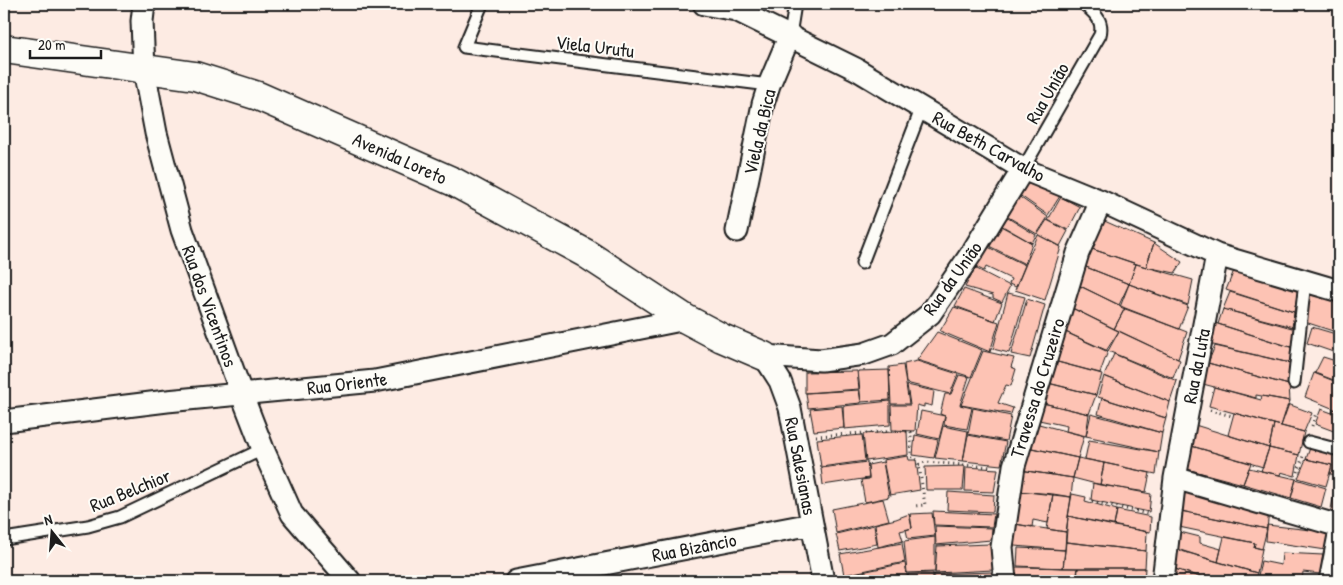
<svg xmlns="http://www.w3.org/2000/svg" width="1343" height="585" viewBox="0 0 1343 585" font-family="'Patrick Hand',sans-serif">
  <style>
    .building { fill: #fdc3b4; stroke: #1c1c1c }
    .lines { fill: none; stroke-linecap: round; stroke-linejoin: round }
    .lane-casing { stroke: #1c1c1c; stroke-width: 15 }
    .street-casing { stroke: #1c1c1c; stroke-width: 25 }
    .secondary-casing { stroke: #1c1c1c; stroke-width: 31 }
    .path { stroke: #1c1c1c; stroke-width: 3; stroke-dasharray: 1 4; stroke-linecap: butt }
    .lane { stroke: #fdfcf7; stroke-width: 11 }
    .street { stroke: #fdfcf7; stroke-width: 21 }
    .secondary { stroke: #fdfcf7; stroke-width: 28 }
    .labels { text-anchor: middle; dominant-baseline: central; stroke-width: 4; stroke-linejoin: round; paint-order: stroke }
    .street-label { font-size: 19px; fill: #1c1c1c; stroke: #fdfcf7 }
  </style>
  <rect width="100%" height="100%" fill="#fdebe3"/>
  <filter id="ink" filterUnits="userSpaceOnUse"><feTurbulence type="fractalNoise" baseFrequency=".02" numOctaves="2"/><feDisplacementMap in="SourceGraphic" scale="10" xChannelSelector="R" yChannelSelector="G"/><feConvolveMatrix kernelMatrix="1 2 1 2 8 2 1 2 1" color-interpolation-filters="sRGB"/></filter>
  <g filter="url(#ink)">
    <path class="building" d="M1027,178L1060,196L1048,215L1015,192Z
      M1014,193L1048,217L1037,234L1003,214Z
      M1061,197L1080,207L1068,230L1048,220Z
      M1003,215L1036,235L1032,243L999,224Z
      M1100,219L1154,243L1146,267L1089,248Z
      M1047,220L1068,231L1060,246L1038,234Z
      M999,225L1032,243L1025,264L989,246Z
      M1038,235L1061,247L1045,300L1015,290Z
      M1154,243L1182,262L1175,273L1146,267Z
      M988,247L1025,265L1016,287L1009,284L1011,279L986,267L984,271L976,267Z
      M1089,248L1136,264L1129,284L1081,265Z
      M1136,264L1193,280L1188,305L1129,284Z
      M1081,265L1129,284L1119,305L1076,284Z
      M975,268L1010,286L1002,302L993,298V295L965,287Z
      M1235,268L1298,290L1294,312L1226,290Z
      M1076,284L1125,308L1114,329L1066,305Z
      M1129,284L1188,306L1179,329L1120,307Z
      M964,289L1002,303L995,321L955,306Z
      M1310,291L1339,301V333L1302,321Z
      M1230,292L1294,312L1292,328L1223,309Z
      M1008,293L1025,297L1009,353L993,349Z
      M1027,299L1045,305L1030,358L1011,354Z
      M1066,305L1119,331L1106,351L1059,329Z
      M954,307L999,322L990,352L940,331Z
      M1125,308L1187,332L1178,359L1114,329Z
      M1223,309L1297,328L1291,347L1218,324Z
      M1215,323L1293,348L1290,363L1209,344Z
      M1312,327L1339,335V360L1337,359L1339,354L1307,343Z
      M1059,329L1108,351L1100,373L1050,360Z
      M1119,331L1180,360L1173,378L1108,351Z
      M937,332L982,350L971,377L917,360Z
      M1215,346L1290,363L1289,385L1208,363Z
      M983,351L1014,358L1011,367L1016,369L1011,386L1006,385L998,403L1013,408L1011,414L961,405Z
      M1114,354L1177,381L1170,402L1104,376Z
      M1323,357L1339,362V382L1315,373Z
      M1050,360L1102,374L1096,395L1048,383Z
      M917,361L958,374L950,394L906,383L904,364Z
      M1208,363L1289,385L1290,401L1256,395V398L1203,384Z
      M903,365L909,404H891L889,367Z
      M889,370L890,400L861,402L858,371Z
      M857,371L859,389L805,393V372Z
      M1314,373L1339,383V411L1305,397Z
      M959,375L969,377L960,405L972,408L967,429L944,425L945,416L940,414L945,394H951Z
      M1104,376L1170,402L1166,418L1098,397Z
      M1048,383L1096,395L1089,414L1043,403Z
      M907,385L934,391L932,406L924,404V407L917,405L915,431L892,430L891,405H910Z
      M1214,387L1261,400L1262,396L1290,401L1281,426L1209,406Z
      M859,390L861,403L808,408L806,393Z
      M1102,398L1166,418L1162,433L1098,414Z
      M890,401V425L844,429L843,406Z
      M1043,403L1089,414L1086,436L1066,431L1067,426L1039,420Z
      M1288,404L1312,413L1304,432L1281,426Z
      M842,406L844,428L814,431L810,409Z
      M973,408L1011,416L1006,441L968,434Z
      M1321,409L1332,413L1333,409L1339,411V433L1315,424Z
      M921,411L945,416L939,439L917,434Z
      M1234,413L1274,424L1269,448L1228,435Z
      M1091,414L1162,433L1159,452L1086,436Z
      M1035,423L1084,436L1078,458L1027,447Z
      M1274,424L1304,432L1299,455L1269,448Z
      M1195,425L1269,448L1263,467L1188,445Z
      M943,426L968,431L963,461L935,458Z
      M907,431L908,455L866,461L863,434Z
      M862,435L865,461L821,467L817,439Z
      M915,435L938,440L934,458L913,455Z
      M968,435L1006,442L1001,465L963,461Z
      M1089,440L1159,452L1156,474L1085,459Z
      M1188,445L1251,463L1243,484L1183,468Z
      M1027,447L1078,458L1073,478L1020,470Z
      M1269,448L1299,455L1295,476L1281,472L1280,475L1261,471Z
      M1310,448L1339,455V475L1330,474L1332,465L1306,459Z
      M908,456L909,460H916L920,490L890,495L883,460Z
      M1078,458L1104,463L1100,485L1073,478Z
      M1306,459L1332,465L1326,486L1298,478Z
      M867,462L869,478L823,485L821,468Z
      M883,462L889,497L865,502L861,480L869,479L868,465Z
      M1104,463L1150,473L1146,492L1100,485Z
      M965,466L963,490H926L925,467Z
      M966,467L998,469L994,492L965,491Z
      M1249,468L1296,479L1291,498L1243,484Z
      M1020,470L1073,478L1071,497L1018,491Z
      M1338,475H1339V518L1330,514Z
      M1296,479L1326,488L1321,507L1291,498Z
      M1093,483L1151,494L1149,512L1091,500Z
      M1184,490L1269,511L1267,529L1181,511Z
      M1018,491L1053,494L1048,523L1033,520L1032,527L1015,524Z
      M948,492L994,495L993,512L947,510Z
      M1053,494L1071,497L1066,532L1047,529Z
      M1072,494L1086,497L1085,501L1117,510L1114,526L1068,516Z
      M883,499L889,520L836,533L832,509Z
      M1117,510L1151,517L1150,532L1114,526Z
      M933,511L994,514L992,527L934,525Z
      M1181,511L1267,529L1262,549L1254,547L1255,543L1179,527Z
      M932,513L935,536L908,539L906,530L912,528L910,514Z
      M909,514L912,528L900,531L903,541L878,547L875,524L896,519Z
      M1068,516L1147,532L1146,551L1066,542Z
      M1015,524L1066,532L1065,550L1014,546Z
      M874,525L877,544L840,551L836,534Z
      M1267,525L1328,532L1326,550L1266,541Z
      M935,526L992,528L991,540L936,545Z
      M1180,532L1200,537V543L1221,549L1218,562L1177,549Z
      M935,537V572L907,573L904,541Z
      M1224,537L1255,543L1254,547L1262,549L1257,573L1218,562Z
      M1066,542L1146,551L1145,568H1063Z
      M902,543L905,562L844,575L840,554Z
      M990,544L993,570L935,573L937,546Z
      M1018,548L1065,550L1063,568L1017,566Z
      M1178,550L1257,573L1255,581H1213L1175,569Z
      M1282,553L1323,555L1320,574L1303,572L1302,581H1257L1261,561L1281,565Z
      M905,563L908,581H844L843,576Z
      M1015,567L1078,568L1077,581H1015Z
      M1078,568H1145L1144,581L1076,580Z
      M1175,569L1213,581H1173Z
      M994,572L995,581H934V574Z
      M933,573V581H909L908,574Z"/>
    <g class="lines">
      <g class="lane-casing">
        <path id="lane" d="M482,4L464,47L769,85
          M790,35L795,4
          M1023,169L1100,35C1104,20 1094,13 1084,4
          M862,263L922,107
          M1294,383L1305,281
          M1309,442L1339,450
          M4,539L88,526L120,517L263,449"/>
      </g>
      <g class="street-casing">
        <path id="street" d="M144,4L142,21L144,70L156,133L182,230L242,395L263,449L292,514L350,581
          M704,4L736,10L856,69L1023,169L1101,201L1217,255L1339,291
          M737,231L763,104L769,85L790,35
          M764,356L821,360L864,354L892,344L930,314L973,251L1023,169
          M764,356L780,381L790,408L823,581
          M4,421L167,401L375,381L686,319
          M1175,478L1339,526
          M516,581L812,524
          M1005,581L1002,547L1014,466L1078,253L1101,201
          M1163,581L1175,478L1217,255
          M1330,581L1339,535"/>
      </g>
      <g class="secondary-casing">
        <path id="secondary" d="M4,49L195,76L258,96L454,182L585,253L686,319L722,338L764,356"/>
      </g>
      <path class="path" d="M1210,410L1232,416
        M1312,426L1316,413
        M816,436L898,431L911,432V456L917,460L919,465L925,505L914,506
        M919,465L925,462L992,467
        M1298,472L1303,456
        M1092,501L1148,514"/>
      <use href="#lane" class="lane"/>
      <use href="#street" class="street"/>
      <use href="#secondary" class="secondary"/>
    </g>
  </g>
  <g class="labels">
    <g class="street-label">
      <text transform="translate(595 46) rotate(7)">Viela Urutu</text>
      <text transform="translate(1047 93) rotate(-60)">Rua União</text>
      <text transform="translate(759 132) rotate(-77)">Viela da Bica</text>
      <text transform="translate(989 146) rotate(29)">Rua Beth Carvalho</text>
      <text transform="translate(400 158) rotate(24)">Avenida Loreto</text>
      <text transform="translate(952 278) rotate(-54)">Rua da União</text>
      <text transform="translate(210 306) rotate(70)">Rua dos Vicentinos</text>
      <text transform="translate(1196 366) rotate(-79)">Rua da Luta</text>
      <text transform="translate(347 383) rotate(-7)">Rua Oriente</text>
      <text transform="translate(1037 388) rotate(-73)">Travessa do Cruzeiro</text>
      <text transform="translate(801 466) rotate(79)">Rua Salesianas</text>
      <text transform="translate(130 490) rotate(-22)">Rua Belchior</text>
      <text transform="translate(694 547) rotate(-11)">Rua Bizâncio</text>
    </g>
  </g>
  <rect width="1343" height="585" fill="none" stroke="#fdfcf7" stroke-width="20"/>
  <rect x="10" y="10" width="1323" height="565" fill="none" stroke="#1c1c1c" stroke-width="2" filter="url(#ink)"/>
  <g transform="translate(52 532) rotate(343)" stroke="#fdfcf7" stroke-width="4" paint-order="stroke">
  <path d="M0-4L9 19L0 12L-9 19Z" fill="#1c1c1c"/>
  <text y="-8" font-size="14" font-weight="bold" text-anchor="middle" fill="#1c1c1c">N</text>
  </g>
  <path d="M30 50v8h71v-8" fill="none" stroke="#1c1c1c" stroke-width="2.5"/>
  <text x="38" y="50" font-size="15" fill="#1c1c1c" stroke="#fdfcf7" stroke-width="4" paint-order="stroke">20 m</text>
</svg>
